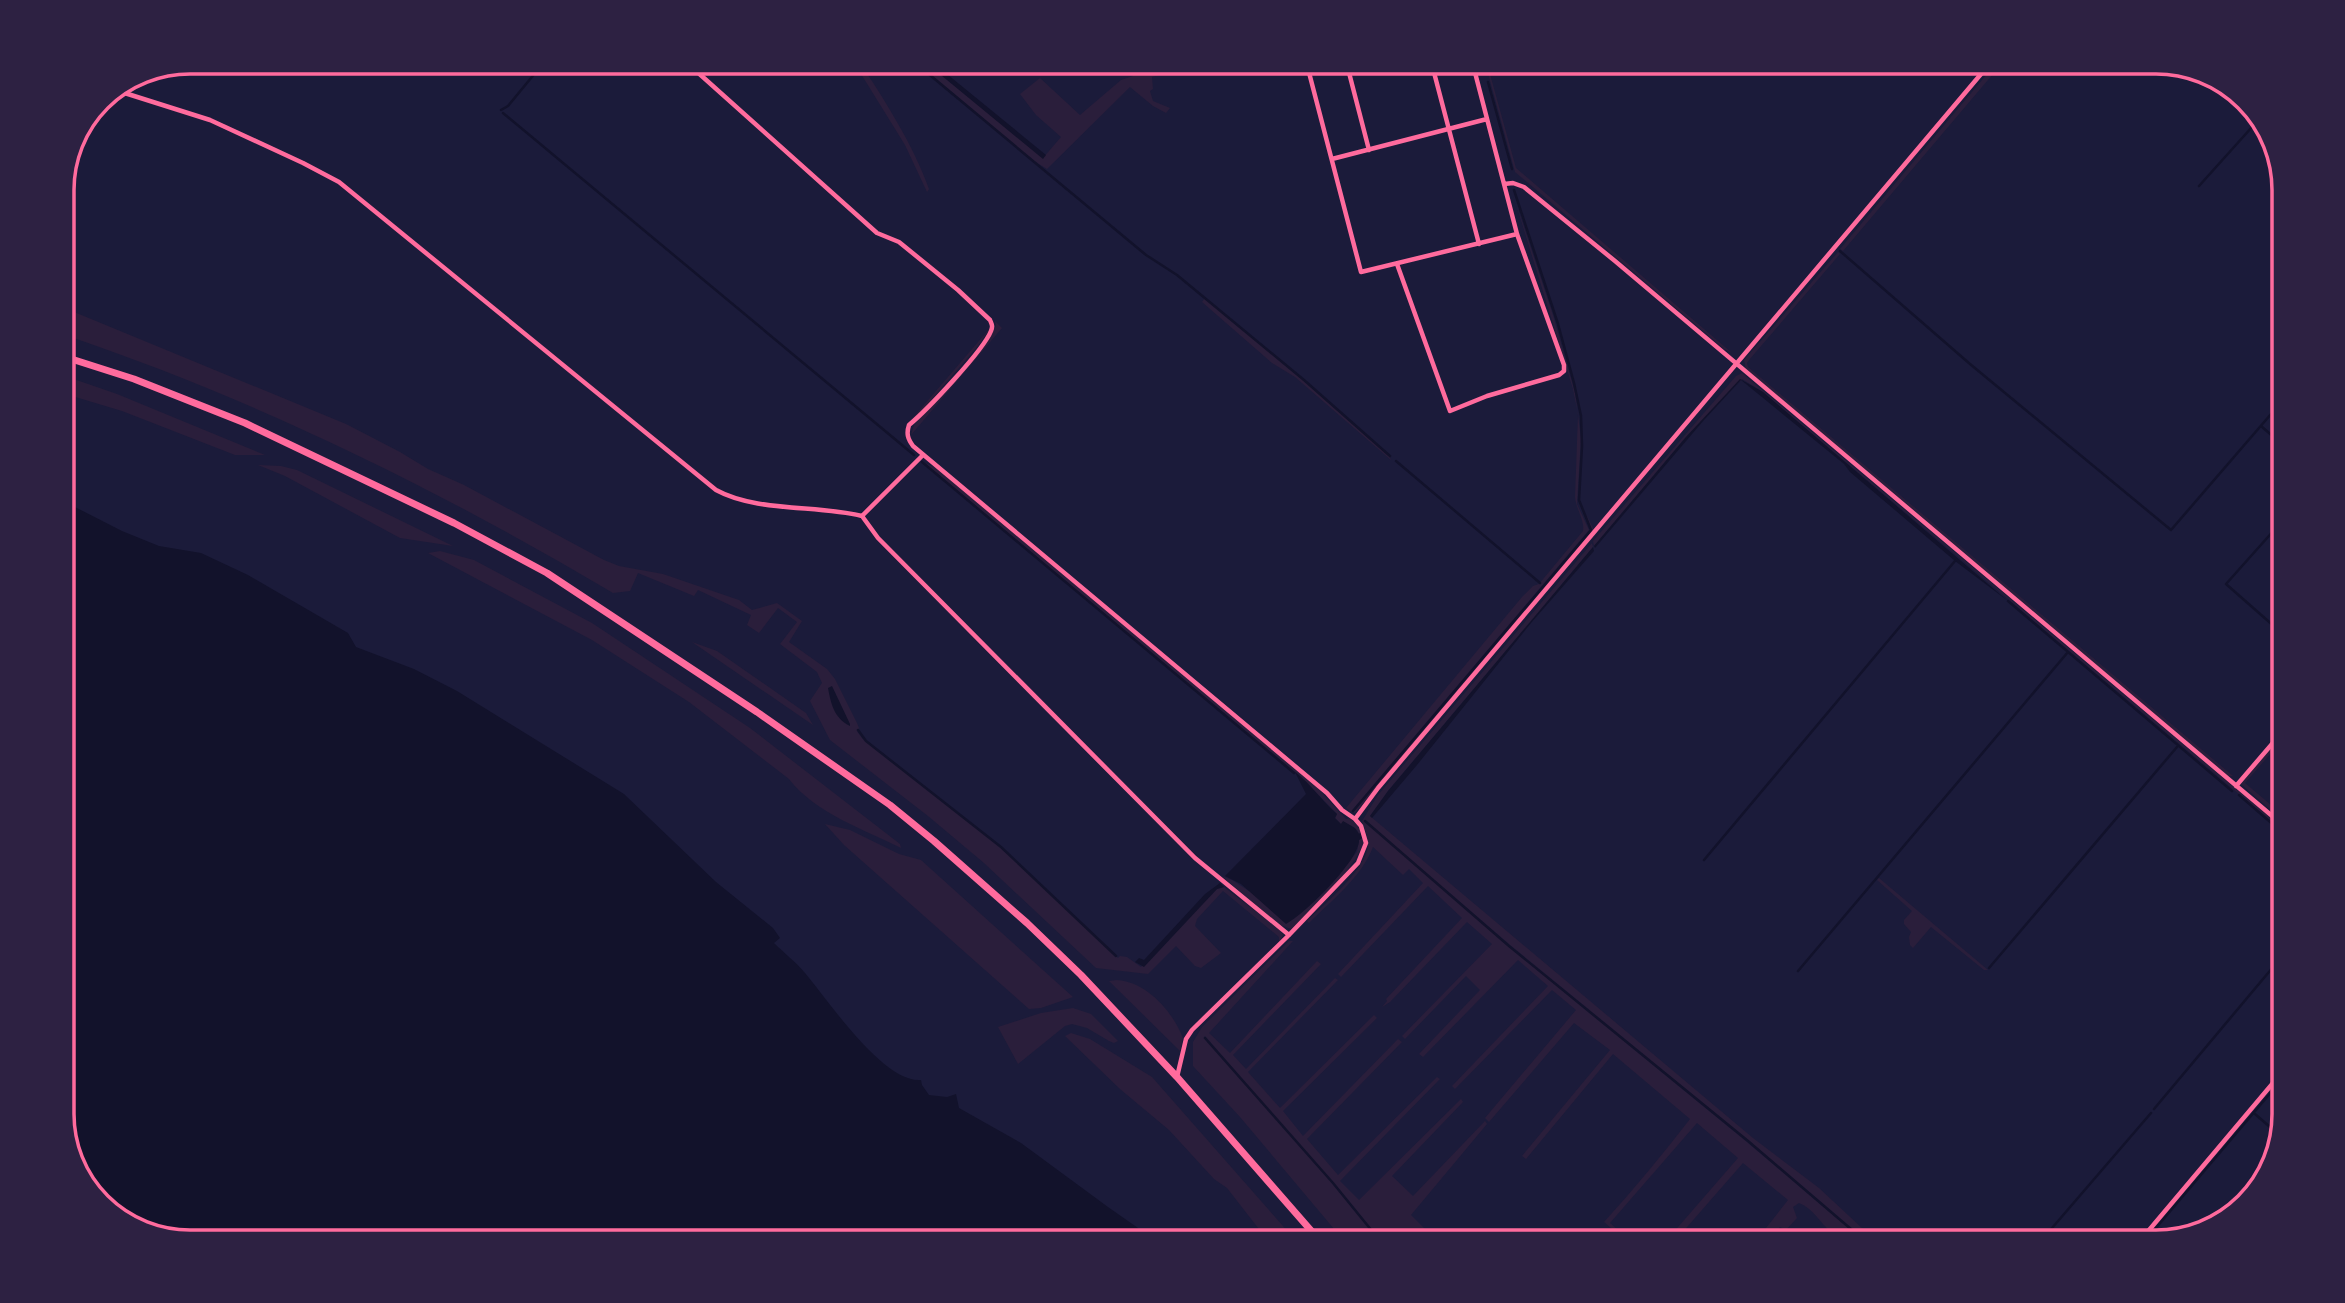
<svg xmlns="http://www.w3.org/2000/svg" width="2345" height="1303" viewBox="0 0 2345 1303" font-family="'Work Sans',sans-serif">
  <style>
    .green { fill: #2a1e3b }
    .water { fill: #12122b }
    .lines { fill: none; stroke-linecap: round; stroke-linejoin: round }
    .stream { stroke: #12122b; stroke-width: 2.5 }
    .minor { stroke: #ff6b9d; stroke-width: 4.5 }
    .trunk { stroke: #ff6b9d; stroke-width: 7 }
    .rim { fill: none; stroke: #ff6b9d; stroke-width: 3.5 }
  </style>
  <rect width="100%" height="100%" fill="#1b1b3a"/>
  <path class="green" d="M853,61H859C885,101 913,144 929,189L927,192L905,145Z
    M915,61H924L1043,158L1061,137L1036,115L1020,94L1040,78L1080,115L1121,80L1133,76L1130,61H1163L1166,73L1152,77L1153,89L1150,91L1153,101L1170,108L1166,113L1153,106L1130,87L1047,169L1034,161Z
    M979,61H1010L1004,72L991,75L981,68Z
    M1998,61H2004L1843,251L1840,249Z
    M1490,74L1516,168L1732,353L1724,349L1515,172L1489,77Z
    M1513,194L1553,315L1575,393L1581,438L1577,504L1589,530L1351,812L1346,808L1522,597L1533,586L1539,584L1583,531C1585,521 1576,509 1575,497L1578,414L1573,389Z
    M1838,252L1840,254L1749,360L1747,363L1748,367L2233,776H2228C2066,641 1908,503 1746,370L1744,360Z
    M1205,298L1304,381L1389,456L1391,460L1295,377L1272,363L1202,302Z
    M62,307L346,424L400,452L428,469L464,485L604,560L619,566L663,574L739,600L752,610L777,603L802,621L789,642L827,669L835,679L857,723L859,728L857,731L862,738L1001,847L1118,958L1120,956L1127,957L1141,967L1217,889L1224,887L1279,929L1283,935L1279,944V937L1223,891L1197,919L1195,926L1221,953L1201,968L1195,966L1176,946L1148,974L1096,968L984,863L928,816L830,740L810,701L822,683L817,672L780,644L797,622L778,608L759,633L747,625L751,615L698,590L694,596L638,573L630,591L613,593C438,489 255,399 62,334Z
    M995,321L1002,328L911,435L914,425L987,341L996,326Z
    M991,327L978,346L906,429L917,413Z
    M1742,373L2236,789L2284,829V832L1763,392L1742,379L1686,437L1594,546L1593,541L1736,376Z
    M62,375L117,394L265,455H235L122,411L62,393Z
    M923,462L936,468L1312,782L1346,819L1350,818L1362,831L1359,834L1357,830L1344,822L1341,824L1335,818L1337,814L1300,776Z
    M258,465L281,466L297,470L453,546L400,538L285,476Z
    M1586,514L1594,530L1355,813L1353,812L1592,531Z
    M1592,543L1593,547L1388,791L1370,816L1753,1138L1819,1188L1877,1242H1868L1748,1140L1510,945L1366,821L1508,946L1747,1142L1865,1242H1827L1831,1239L1832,1233C1820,1223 1814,1209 1799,1203L1793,1207L1797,1218L1786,1230L1780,1227L1768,1242H1755L1788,1200L1743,1163L1674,1242H1665L1738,1158L1697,1123L1610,1223L1631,1242H1627L1604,1222C1634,1189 1663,1154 1690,1119L1613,1054L1526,1159L1522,1156L1610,1050L1574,1023L1489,1122L1485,1118L1576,1010L1552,990L1455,1089L1452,1086L1548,986L1518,960L1423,1057L1419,1054L1480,990L1466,976L1405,1039L1402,1036L1492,944L1467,922L1390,1002L1382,1007L1387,1001L1386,999L1462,918L1428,886L1341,977L1338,974L1423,883L1409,869L1403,875L1373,847C1361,878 1332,900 1309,923L1307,921C1325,903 1368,869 1368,843C1368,835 1364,828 1362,821L1378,795Z
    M440,551L474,560L592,623L750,728L900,844L901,848C863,829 815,813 789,779L689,702L592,640L428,553Z
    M692,642L717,651L806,713L813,725Z
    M2284,733V738L2245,783L2284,816V822L2241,784Z
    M825,824L850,830L899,854L921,860L1073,997L1041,1008L1029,1009L844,845Z
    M1364,837C1364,860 1310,913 1291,929L1278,924L1222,876L1232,880L1249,891L1317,898L1357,852L1359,840Z
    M1879,878L1988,970H1984L1931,927L1913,948L1910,945L1909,937L1911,932L1904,924V920L1912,911L1877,880Z
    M1289,941H1293L1209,1033L1230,1053L1317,961L1321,964L1233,1055L1246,1069L1335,978L1338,980L1248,1072L1280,1108L1374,1015L1377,1018L1283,1111L1303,1136L1398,1039L1402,1042L1307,1139L1338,1175L1437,1077L1440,1079L1340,1181L1359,1200L1461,1099L1463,1102L1392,1176L1413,1196L1485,1121L1487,1124L1411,1215L1438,1242H1383L1205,1036L1204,1038L1332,1183L1380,1242H1345L1240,1117L1193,1066V1042L1202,1027Z
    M1117,980C1147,982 1173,1012 1183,1038L1180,1051L1109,981Z
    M1073,1008L1091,1014L1118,1041L1114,1043L1109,1041L1087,1028L1072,1024L1065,1026L1018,1064L998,1027L1041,1013Z
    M1071,1033L1090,1039L1152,1077L1297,1242H1269L1227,1188L1214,1179L1169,1130L1120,1089L1065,1036Z"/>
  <path class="water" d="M924,61H931L1046,155L1043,159Z
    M1740,379L1763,392L2008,601L1955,561L1850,472L1844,464L1741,380L1704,420L1595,548L1594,546L1686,437Z
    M64,506L75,507L122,531L159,546L201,553L248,575L348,633L356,647L414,669L457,691L624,794L716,882L773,928L780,938L774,943C784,953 796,962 805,973C828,1000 883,1083 921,1080L922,1085L929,1095L947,1097L956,1094L959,1108L1021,1143L1108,1207L1158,1242H189L126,1225L79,1178L62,1122V507Z
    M1593,547L1594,551L1531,623L1417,765L1372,818L1370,816L1388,791Z
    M832,686L850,724V726C834,718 831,704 828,688Z
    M1295,772C1311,784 1322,801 1337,814L1335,818L1341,824L1343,821L1355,828L1359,834L1362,831L1364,837L1359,840C1360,860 1304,915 1286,924L1241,884L1225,876L1306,794Z
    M1220,883L1224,887L1217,889L1144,967L1135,962L1139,958L1144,960L1205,894Z"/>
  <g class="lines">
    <path class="stream" d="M913,61L1146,255L1177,275L1304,380L1390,456
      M1483,61L1485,68
      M1488,82L1512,169
      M501,110L508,106L545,61
      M503,113L914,455
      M2199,186L2261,117
      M1840,251L1970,364L2171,530L2284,399
      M2261,426L2284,446
      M1396,461L1540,583
      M922,462L1294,773
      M2284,519L2226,584L2284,635
      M2008,601L2232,791
      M858,730L866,741L1001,847L1116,956
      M2239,795L2284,834
      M1353,811L1591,530L1579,500L1582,446L1581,416L1574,383L1558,324L1514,190
      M1365,821L1509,946L1748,1141L1866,1242
      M1704,860L1955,561
      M1989,968L2177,747
      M1798,971L2068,652
      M1205,1038L1333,1183L1381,1242
      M2154,1109L2284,954
      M2255,1114L2278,1134
      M2040,1242L2151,1113
      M2144,1242L2284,1077"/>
    <path class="minor" d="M685,61L877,233L899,242L958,290L990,320C992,325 993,326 991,331C983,351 927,410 909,425C906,434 908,439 913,446L1327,793L1342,810L1355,819
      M1306,61L1361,272L1517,234
      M1346,61L1369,150
      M1431,61L1479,244
      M112,89L210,120L303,163L339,182L716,490C756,512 817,505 862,516L878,538L1195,858L1289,935
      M1332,159L1487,119
      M1504,184L1513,183L1524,187L1615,261L2284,826
      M1397,264L1450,411L1487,396L1559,375L1564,371V365L1517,234L1472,61
      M862,516L922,456
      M2236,786L2284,730
      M1177,1077L1186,1039L1192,1030L1289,935L1358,863L1366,843L1361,826L1355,819L1378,788L1992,61
      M2139,1242L2284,1070"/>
    <path class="trunk" d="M62,356L134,379L245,423L454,523L547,573L757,712L890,805L934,841L1027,923L1081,975L1177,1077L1321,1242"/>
  </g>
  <path d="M0 0H2345V1303H0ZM190 74H2156A116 116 0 0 1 2272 190V1114A116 116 0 0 1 2156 1230H190A116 116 0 0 1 74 1114V190A116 116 0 0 1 190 74Z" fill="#2d2142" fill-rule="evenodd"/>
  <path class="rim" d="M190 74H2156A116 116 0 0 1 2272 190V1114A116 116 0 0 1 2156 1230H190A116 116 0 0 1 74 1114V190A116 116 0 0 1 190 74Z"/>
</svg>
